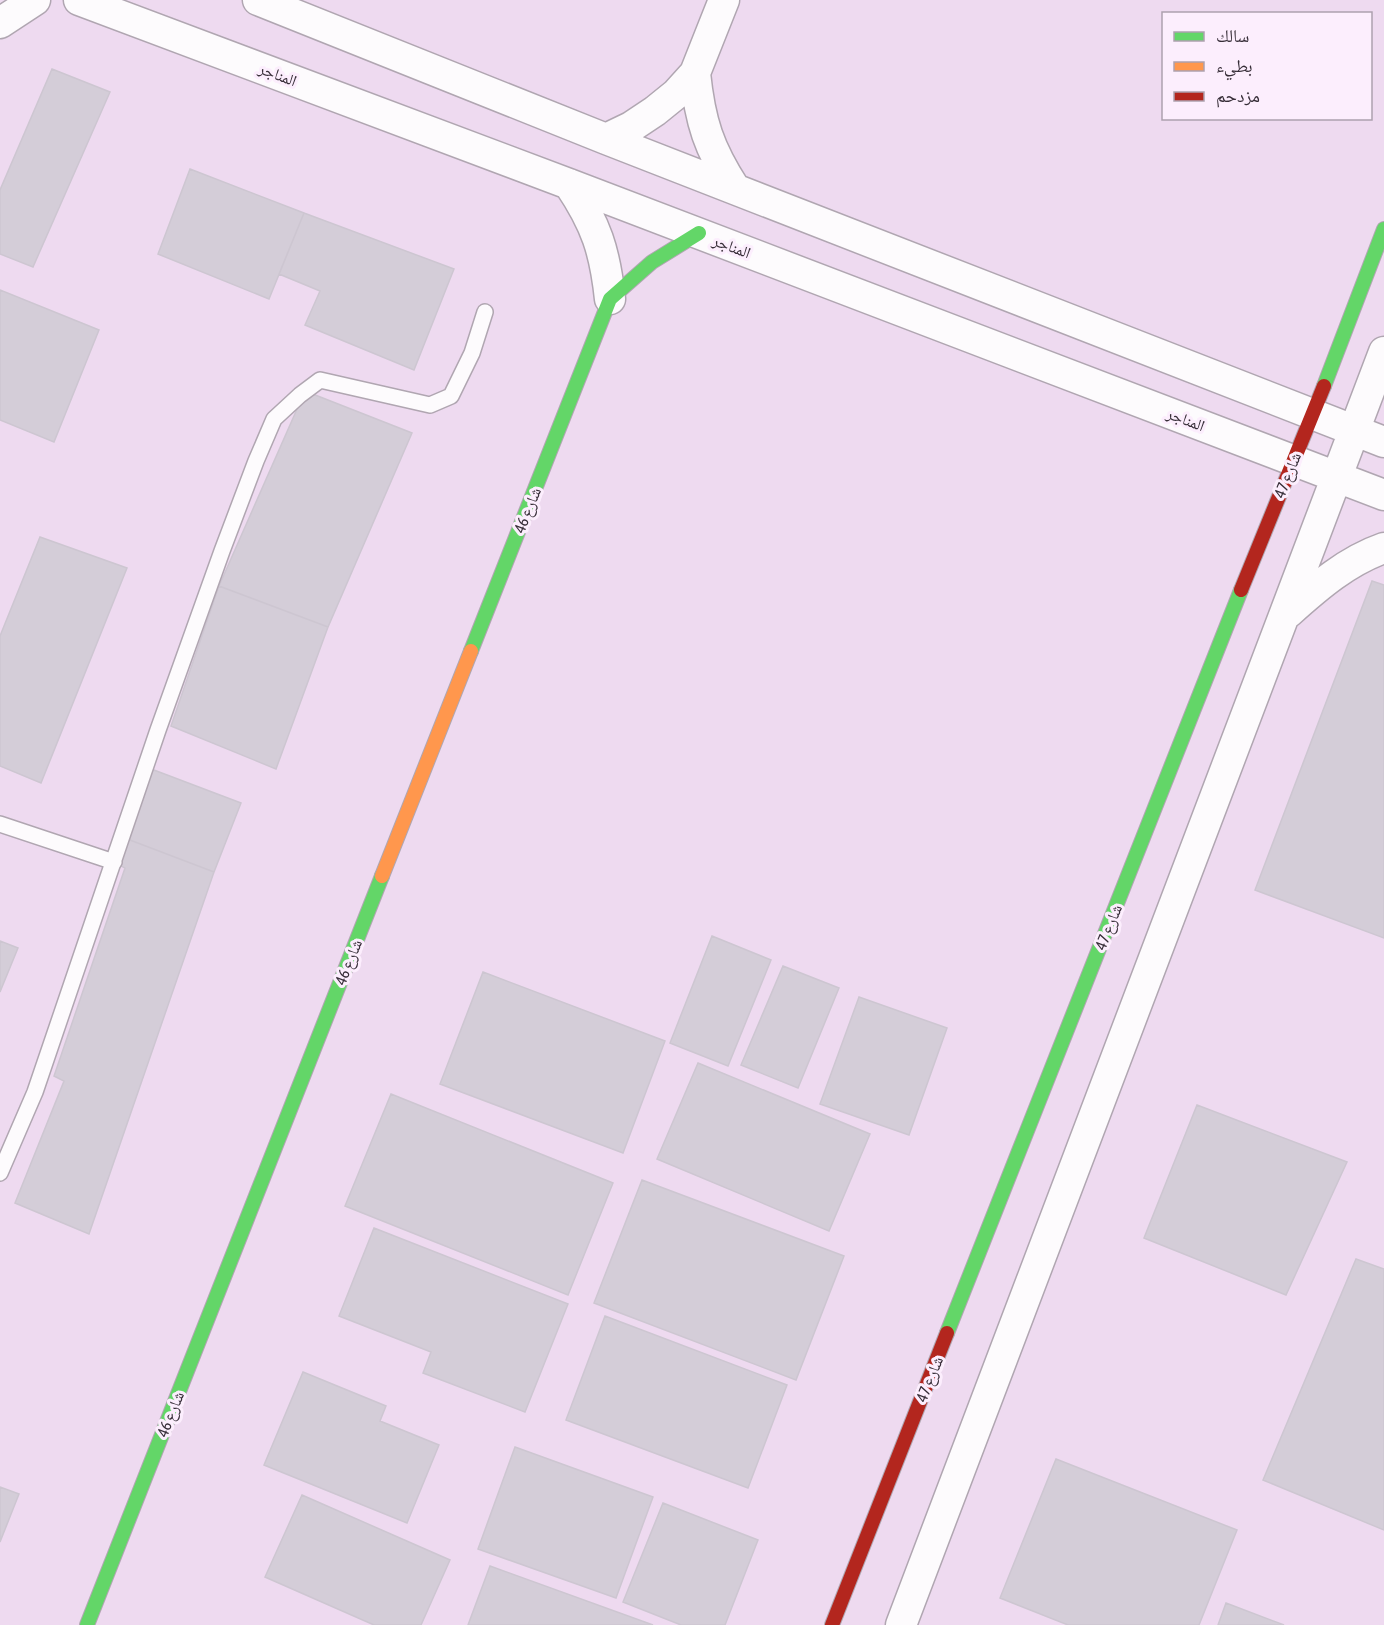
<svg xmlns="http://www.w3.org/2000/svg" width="1384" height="1625" viewBox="0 0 1384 1625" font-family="'Asap Condensed','Noto Naskh Arabic',sans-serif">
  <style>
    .built { fill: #eedaf0; fill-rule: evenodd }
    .building { fill: #d4cdd8; stroke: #cdc6d1; stroke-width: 1.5 }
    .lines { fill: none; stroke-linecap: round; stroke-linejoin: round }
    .lane-casing { stroke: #b0a6b1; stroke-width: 18 }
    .street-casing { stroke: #b0a6b1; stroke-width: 33 }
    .fast-casing { stroke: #b0a6b1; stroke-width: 16 }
    .slow-casing { stroke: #b0a6b1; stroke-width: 16 }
    .jam-casing { stroke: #b0a6b1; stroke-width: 16 }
    .lane { stroke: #fdfbfd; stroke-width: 15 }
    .street { stroke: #fdfbfd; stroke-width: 30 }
    .fast { stroke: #63d668; stroke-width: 14 }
    .slow { stroke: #ff974d; stroke-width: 14 }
    .jam { stroke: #b3261e; stroke-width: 14 }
    .labels { text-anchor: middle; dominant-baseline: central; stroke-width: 6; stroke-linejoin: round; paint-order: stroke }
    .street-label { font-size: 16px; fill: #362d37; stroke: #fceefd }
  </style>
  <rect width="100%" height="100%" fill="#f0e4f1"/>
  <path class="built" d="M0,0H1384V1625H0ZM1164,14H1370V118H1164Z"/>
  <path class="building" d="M52,69L110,92L33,267L0,254V190Z
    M190,169L304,213L269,299L158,254Z
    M304,213L454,269L414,370L305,325L320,291L279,274Z
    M0,290L99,330L54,442L0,420Z
    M305,391L412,433L328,627L219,586Z
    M40,537L127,568L41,783L0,766V636Z
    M1372,581L1384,585V938L1255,890Z
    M219,586L328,627L276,769L171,726Z
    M146,767L241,803L214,872L122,837Z
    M122,837L214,872L89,1234L15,1203L64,1081L54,1076L125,868L114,862Z
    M712,936L771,960L728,1066L670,1043Z
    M0,941L18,948L0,992Z
    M783,966L839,988L798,1088L741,1065Z
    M483,972L665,1041L623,1153L440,1084Z
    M859,997L947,1028L909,1135L820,1104Z
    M698,1063L870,1134L829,1231L657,1159Z
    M391,1094L613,1183L568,1295L345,1206Z
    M1197,1105L1347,1162L1286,1295L1144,1238Z
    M642,1180L844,1256L796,1380L594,1303Z
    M374,1228L568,1304L525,1412L423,1373L431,1352L339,1316Z
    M1356,1259L1384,1269V1530L1263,1480Z
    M605,1316L787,1385L748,1488L566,1420Z
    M303,1372L386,1406L380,1421L439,1445L407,1523L264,1465Z
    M515,1447L653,1497L616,1598L478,1549Z
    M1056,1459L1237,1530L1199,1625H1068L1000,1598Z
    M0,1487L19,1494L0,1542Z
    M302,1495L450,1560L421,1625H374L265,1577Z
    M663,1503L758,1540L725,1625H681L623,1602Z
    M490,1566L653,1625H468Z
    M1226,1603L1284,1625H1218Z"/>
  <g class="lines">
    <g class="lane-casing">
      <path id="lane" d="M0,824L114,862
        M0,1173L35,1092L158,730L222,551L256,461L274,419L300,395L320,380L430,405L451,396L472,353L485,312"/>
    </g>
    <g class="street-casing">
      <path id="street" d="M79,0L569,184L1384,495
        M258,0L606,139L1384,442
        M0,23L35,0
        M695,73C700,122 709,149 735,189
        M606,139L631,127L655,111L676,94L695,73L724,0
        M569,184C596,224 605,251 610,299
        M1289,612C1318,586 1347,561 1384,548
        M901,1625L1384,352"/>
    </g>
    <g class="fast-casing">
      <path id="fast" d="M1324,386L1384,229
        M471,651L610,299L652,262L699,233
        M947,1333L1241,590
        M87,1625L382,876"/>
    </g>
    <g class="slow-casing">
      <path id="slow" d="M382,876L471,651"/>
    </g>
    <g class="jam-casing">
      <path id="jam" d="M1241,590L1324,386
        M832,1625L947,1333"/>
    </g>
    <use href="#lane" class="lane"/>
    <use href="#street" class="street"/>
    <use href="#fast" class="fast"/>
    <use href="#slow" class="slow"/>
    <use href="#jam" class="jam"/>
  </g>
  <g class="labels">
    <g class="street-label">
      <text transform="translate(278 74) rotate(21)">المناجر</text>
      <text transform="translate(732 246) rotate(21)">المناجر</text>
      <text transform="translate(1186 419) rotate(21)">المناجر</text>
      <text transform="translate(1287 475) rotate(-68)">شارع 47</text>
      <text transform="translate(527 510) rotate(-68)">شارع 46</text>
      <text transform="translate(1108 927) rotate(-68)">شارع 47</text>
      <text transform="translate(348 962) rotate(-68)">شارع 46</text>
      <text transform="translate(929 1379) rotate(-68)">شارع 47</text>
      <text transform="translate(170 1414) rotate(-68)">شارع 46</text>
    </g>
  </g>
  <rect x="1162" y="12" width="210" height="108" fill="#fceefd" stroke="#ada1ae" stroke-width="1.5"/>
  <rect x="1174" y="32" width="30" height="9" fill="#63d668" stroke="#ada1ae" stroke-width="1.5"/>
  <text x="1216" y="42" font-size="18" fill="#362d37">سالك</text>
  <rect x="1174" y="62" width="30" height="9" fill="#ff974d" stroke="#ada1ae" stroke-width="1.5"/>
  <text x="1216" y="72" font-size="18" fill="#362d37">بطيء</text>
  <rect x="1174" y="92" width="30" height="9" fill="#b3261e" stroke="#ada1ae" stroke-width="1.5"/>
  <text x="1216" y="102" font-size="18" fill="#362d37">مزدحم</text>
</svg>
